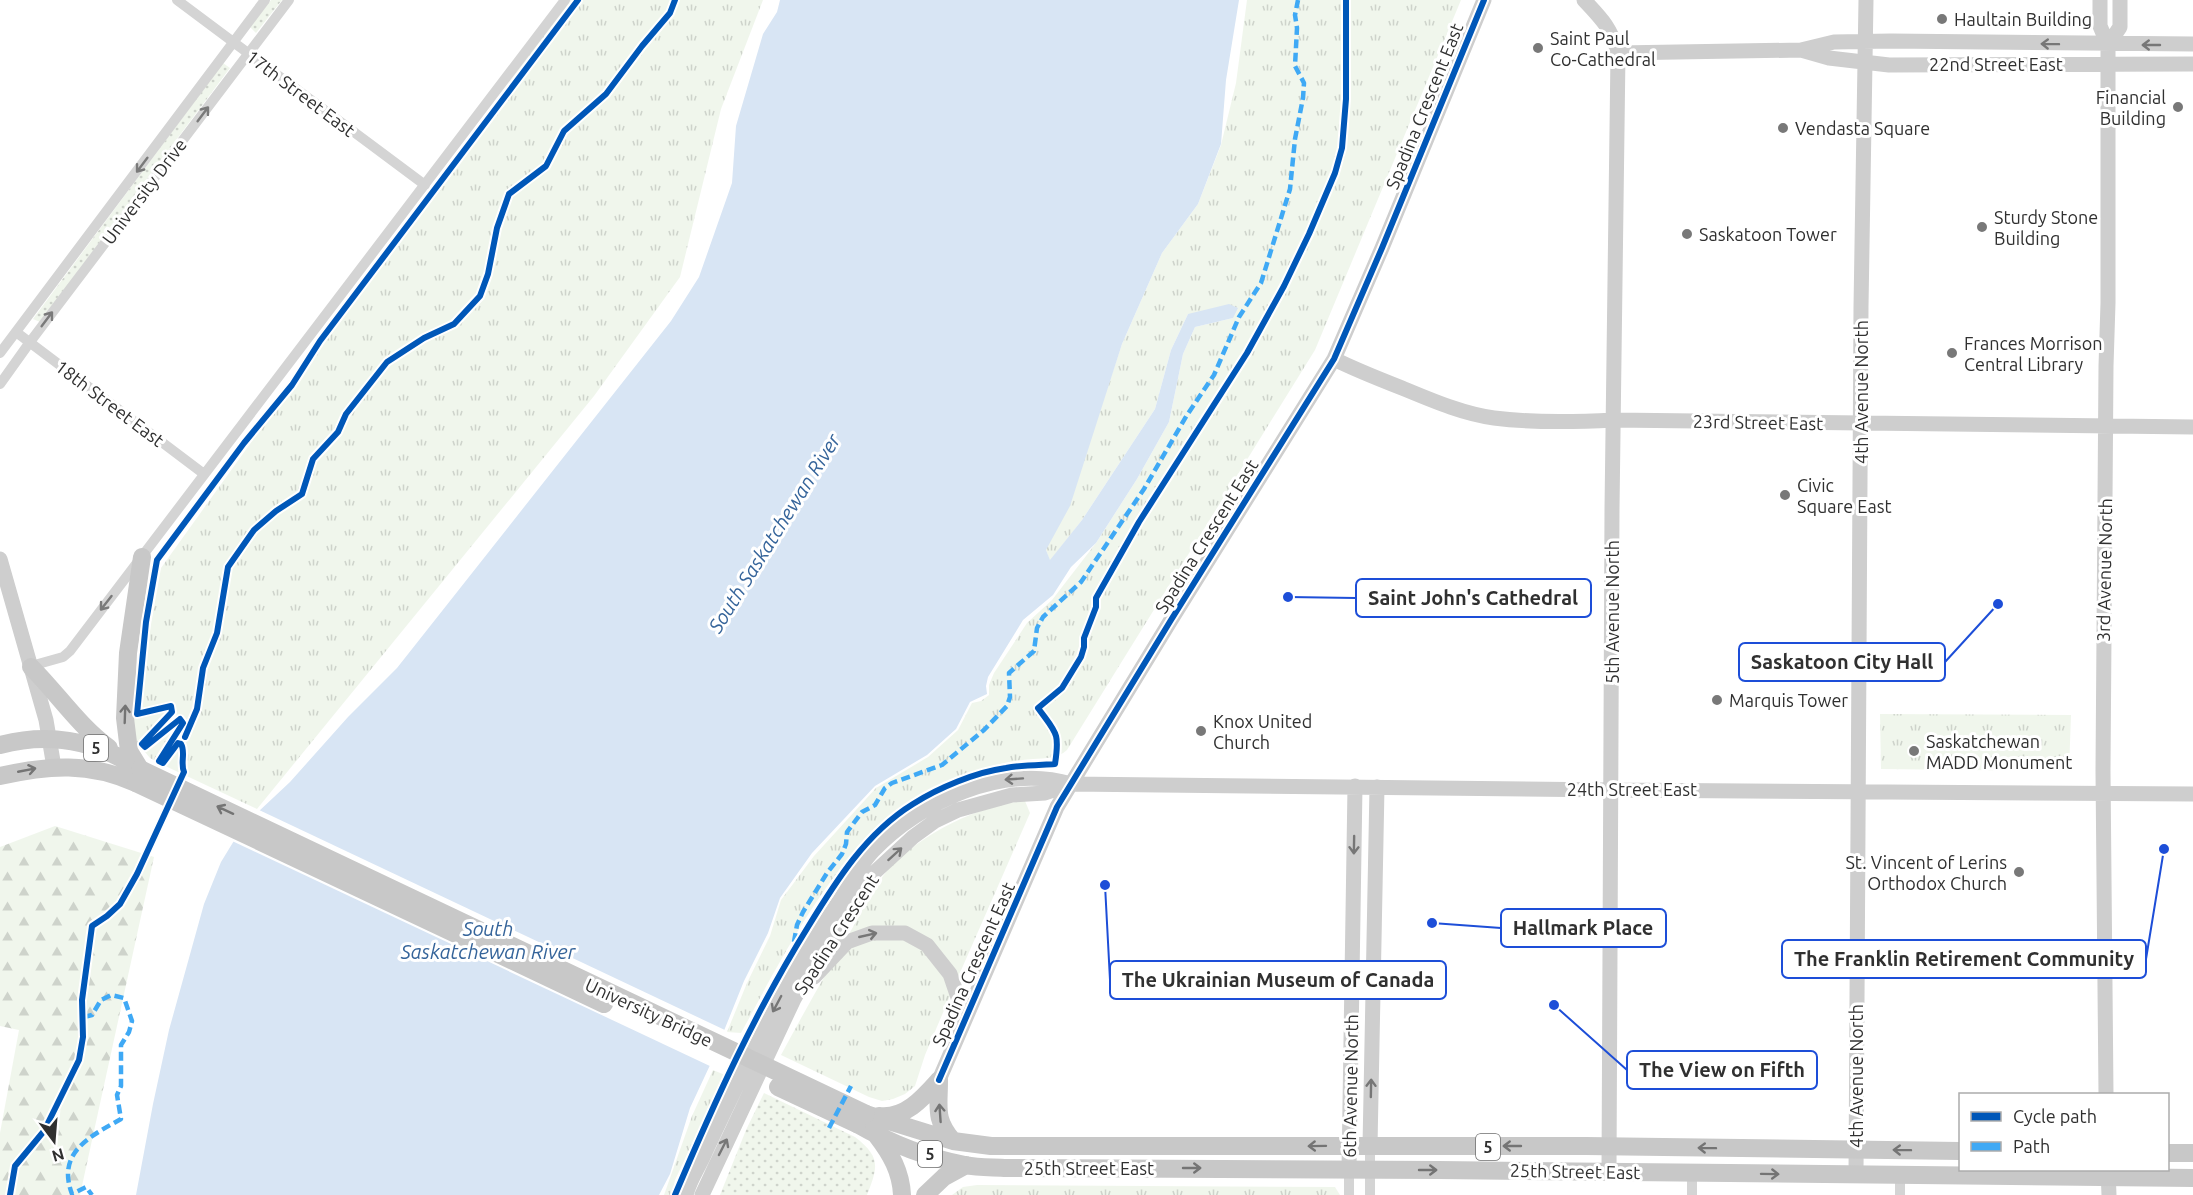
<svg xmlns="http://www.w3.org/2000/svg" width="2193" height="1195" viewBox="0 0 2193 1195" font-family="Ubuntu,sans-serif">
  <style>
    .grass { fill: url(#grass-dots) }
    .forest { fill: url(#forest-firs) }
    .park { fill: url(#park-tufts) }
    .water { fill: #d8e5f4 }
    .pier { fill: #fff }
    .lines { fill: none; stroke-linecap: round; stroke-linejoin: round }
    .street { stroke: #d4d4d4; stroke-width: 10 }
    .secondary { stroke: #cecece; stroke-width: 15 }
    .primary { stroke: #c8c8c8; stroke-width: 18 }
    .primary-bridge { stroke: #c8c8c8; stroke-width: 18 }
    .quiet { stroke: #3fa9f5; stroke-width: 4.5; stroke-dasharray: 9 4.5; stroke-linecap: butt }
    .cycleway-casing { stroke: #fff; stroke-width: 10 }
    .cycleway { stroke: #0057b8; stroke-width: 6 }
    .oneway { stroke: #777 }
    .oneway2 { stroke: #7a7a7a }
    .oneway3 { stroke: #747474 }
    .poi-dot { fill: #787878; stroke: #fff; stroke-width: 2 }
    .labels { text-anchor: middle; dominant-baseline: central; stroke-width: 6; stroke-linejoin: round; paint-order: stroke }
    .shield { fill: #fff; stroke: #6e6e6e; stroke-width: 1.5 }
    .shield-label { font-size: 16px; font-weight: bold; fill: #303030 }
    .poi-label { font-size: 18px; fill: #303030; stroke: #fff; text-anchor: start }
    .street-label { font-size: 18px; fill: #303030; stroke: #fff }
    .water-label { font-size: 20px; font-style: italic; fill: #35649a; stroke: #fff }
    .leader { fill: none; stroke: #1d4ed8; stroke-width: 2 }
    .callout-dot { fill: #1d4ed8; stroke: #fff; stroke-width: 2 }
    .callout { fill: #fff; stroke: #1d4ed8; stroke-width: 2 }
    .callout-label { font-size: 20px; text-anchor: middle; font-weight: bold; fill: #303030 }
  </style>
  <defs>
    <pattern id="grass-dots" width="8" height="8" patternUnits="userSpaceOnUse" patternTransform="scale(1.5)"><rect width="8" height="8" fill="#f0f6ec"/><path d="M2 2h.1M6 6h.1" fill="none" stroke="#ced3cb" stroke-width="1.8" stroke-linecap="round"/></pattern>
    <pattern id="forest-firs" width="22" height="20" patternUnits="userSpaceOnUse" patternTransform="scale(1.5)"><rect width="22" height="20" fill="#f0f6ec"/><path d="M5 1l3.5 6h-7zM16 11l3.5 6h-7z" fill="#ced3cb"/></pattern>
    <pattern id="park-tufts" width="24" height="20" patternUnits="userSpaceOnUse" patternTransform="scale(1.5)"><rect width="24" height="20" fill="#f0f6ec"/><path d="M3 7l-1-3M5 7V3M7 7l1-3M15 17l-1-3M17 17v-4M19 17l1-3" fill="none" stroke="#ced3cb"/></pattern>
  </defs>
  <rect width="100%" height="100%" fill="#fff"/>
  <path class="grass" d="M271,0H282L256,33L250,27Z
    M223,63L230,68L40,322L33,319Z
    M764,1093L855,1137C881,1157 878,1167 867,1195H720L746,1130Z"/>
  <path class="forest" d="M55,826L154,857L80,1195H0V1133L19,1030L0,1026V847Z"/>
  <path class="park" d="M568,0H763L721,109L680,277L594,396L257,809L161,764L150,758L135,740L134,720L161,568Z
    M1247,0H1461L1315,350L1067,750C1057,759 1046,758 1033,759C1000,761 967,773 937,786C846,827 787,950 741,1033L727,1032L747,983L770,936L781,900L814,856L876,788L928,757L958,730L972,703L981,701L989,695V685L994,673L1027,623L1052,600L1096,543L1137,479L1169,422L1183,354L1195,327L1233,318L1188,314L1171,350L1155,409L1082,520L1050,561L1046,550L1097,419L1122,344L1162,253L1198,204L1221,145L1236,83Z
    M1880,714L2071,715L2069,771L1881,769Z
    M1025,801L1030,813L959,975L925,1055L915,1086L905,1094L893,1099L882,1101L869,1097L781,1055C804,1012 828,970 853,927C862,911 871,892 883,876C912,838 978,804 1025,801Z
    M713,1070L725,1075L675,1180L672,1195H664L692,1116Z
    M977,1185L1335,1187L1340,1195H952L963,1187Z"/>
  <path class="water" d="M780,0H1239L1226,80L1221,144L1198,204L1162,253L1122,344L1070,506L1046,550L1050,560L1082,520L1155,409L1171,350L1188,314L1229,304L1238,308L1233,318L1195,327L1183,354L1169,422L1137,479L1096,543L1071,567L1053,595L1023,620L988,677L986,686L987,694L970,702L956,729L927,755L875,786L812,853L780,898L768,933L744,981L711,1063L690,1108L670,1174L659,1195H136L153,1104L169,1030L204,904L221,862L243,826L290,782L348,717L397,668L671,321L699,277L732,183L736,126L763,34L777,12Z"/>
  <path class="pier" d="M257,809L727,1031L712,1067L230,840L240,824Z"/>
  <g class="lines">
    <path class="street" d="M177,0L425,185
      M16,332L204,474
      M0,353L265,0
      M0,384L30,342L289,0
      M31,666L63,657L70,651L565,0
      M1349,1169V1195
      M1370,1195V1146
      M1692,1195V1173
      M1900,1195V1175"/>
    <path class="secondary" d="M1584,0C1602,19 1611,28 1618,53L1612,509L1609,1172
      M2100,0V26L2108,45V303L2106,366L2103,771L2106,1094
      M2108,45L2120,27V0
      M1801,50L1829,58L1889,65L2193,64
      M1618,53L1801,50L1834,42L1891,41L2193,44
      M1334,359C1356,370 1379,379 1402,388C1431,400 1463,414 1494,418C1533,423 1575,422 1614,420L2193,427
      M0,559L46,720L54,767
      M814,977L847,942L872,933H905L927,945L950,974L965,1018
      M939,1080L1057,807L1171,620L1334,359L1382,248L1484,0
      M1370,1146L1377,787
      M1349,1169L1355,786
      M2108,1170L2109,1195
      M1856,1175L1861,307L1866,0
      M686,1195C689,1182 697,1170 703,1157C714,1133 726,1108 738,1083C768,1020 800,958 840,900C850,884 860,865 873,851C920,801 1004,764 1071,784L1611,790L2193,794
      M702,1195L794,999L816,960L875,872L913,837L935,821L958,810L1012,795L1045,793L1071,784"/>
    <path class="primary" d="M31,667C58,694 78,725 109,748
      M0,745C49,732 96,741 138,768
      M140,769L129,751L125,718L128,653L142,557
      M0,776C49,765 89,762 136,783
      M939,1080C939,1108 934,1119 953,1141
      M866,1114L953,1141L991,1146H1586L1960,1151
      M879,1116C905,1119 923,1098 939,1080
      M857,1124C890,1143 928,1158 965,1165C979,1168 993,1167 1007,1168L1439,1170L2193,1178
      M877,1136C891,1154 901,1172 902,1195
      M2168,1153H2193
      M925,1195L944,1177L966,1165"/>
    <path class="primary-bridge" d="M140,769L866,1114
      M136,783L604,1004
      M778,1087L857,1124"/>
    <path class="quiet" d="M794,942L797,925L803,912L827,873L842,854L846,844L847,832L862,812L875,805L885,788L892,783L942,765L984,730L1007,706L1010,697L1009,673L1034,651L1037,628L1043,617L1081,582L1144,489L1187,415L1214,375L1239,317L1261,283L1290,189L1295,139L1303,98L1304,83L1295,66L1297,28L1295,15L1298,0
      M84,1017L92,1015L101,1000L111,995L124,998L132,1021L129,1032L121,1045V1086L117,1095L121,1119C91,1136 56,1152 72,1194L86,1187L92,1195
      M829,1128L851,1086"/>
    <g class="cycleway-casing">
      <path id="cycleway" d="M185,737L197,709L203,668L217,633L228,567L254,530L276,511L302,494L313,459L338,432L346,414L387,362L424,338L454,324L480,296L488,274L497,228L509,194L546,166L564,131L606,94L642,46L670,13L675,0
        M181,744L178,743L163,763L159,761L183,723L180,719L145,747L142,744L172,712L171,706L137,714L146,622L157,560L244,443L292,385L320,341L578,0
        M939,1080L1057,807L1171,620L1334,359L1382,248L1484,0
        M10,1195L15,1166L44,1131L79,1060L83,1037L82,1000L92,926L107,916L120,904L137,874L184,772C180,763 186,752 181,744
        M675,1195C714,1103 755,1012 808,927C836,881 866,833 913,804C938,788 976,772 1006,768C1022,765 1039,765 1055,764C1060,732 1056,733 1038,708L1062,688L1081,657L1084,647V638L1096,607V598L1139,522L1247,353L1284,286L1309,234L1335,173L1342,148L1346,99V0"/>
    </g>
    <use href="#cycleway" class="cycleway"/>
  </g>
  <defs><path id="oneway-shaft" d="M-6 0H5M1.5-3L5.5 0L1.5 3" fill="none" stroke-width="1.6" stroke-linecap="round" stroke-linejoin="round" transform="scale(1.5)"/></defs>
  <g class="oneway">
    <use href="#oneway-shaft" transform="translate(2050 44) rotate(-179)"/>
    <use href="#oneway-shaft" transform="translate(2151 45) rotate(180)"/>
    <use href="#oneway-shaft" transform="translate(1014 779) rotate(176)"/>
    <use href="#oneway-shaft" transform="translate(1354 845) rotate(91)"/>
    <use href="#oneway-shaft" transform="translate(895 854) rotate(-42)"/>
    <use href="#oneway-shaft" transform="translate(868 935) rotate(-13)"/>
    <use href="#oneway-shaft" transform="translate(777 1004) rotate(118)"/>
    <use href="#oneway-shaft" transform="translate(1371 1088) rotate(-89)"/>
    <use href="#oneway-shaft" transform="translate(723 1147) rotate(-63)"/>
  </g>
  <g class="oneway2">
    <use href="#oneway-shaft" transform="translate(203 114) rotate(-53)"/>
    <use href="#oneway-shaft" transform="translate(142 165) rotate(127)"/>
    <use href="#oneway-shaft" transform="translate(47 319) rotate(-53)"/>
    <use href="#oneway-shaft" transform="translate(106 603) rotate(128)"/>
  </g>
  <g class="oneway3">
    <use href="#oneway-shaft" transform="translate(125 714) rotate(-88)"/>
    <use href="#oneway-shaft" transform="translate(27 770) rotate(-11)"/>
    <use href="#oneway-shaft" transform="translate(225 810) rotate(-155)"/>
    <use href="#oneway-shaft" transform="translate(940 1113) rotate(-94)"/>
    <use href="#oneway-shaft" transform="translate(1317 1146) rotate(179)"/>
    <use href="#oneway-shaft" transform="translate(1512 1146) rotate(180)"/>
    <use href="#oneway-shaft" transform="translate(1707 1148) rotate(-179)"/>
    <use href="#oneway-shaft" transform="translate(1902 1150) rotate(-179)"/>
    <use href="#oneway-shaft" transform="translate(1192 1168)"/>
    <use href="#oneway-shaft" transform="translate(1428 1170)"/>
    <use href="#oneway-shaft" transform="translate(1770 1174) rotate(1)"/>
  </g>
  <g class="poi-dot">
    <circle cx="1942" cy="19" r="6"/>
    <circle cx="1538" cy="48" r="6"/>
    <circle cx="2178" cy="107" r="6"/>
    <circle cx="1783" cy="128" r="6"/>
    <circle cx="1982" cy="227" r="6"/>
    <circle cx="1687" cy="234" r="6"/>
    <circle cx="1952" cy="353" r="6"/>
    <circle cx="1785" cy="495" r="6"/>
    <circle cx="1717" cy="700" r="6"/>
    <circle cx="1201" cy="731" r="6"/>
    <circle cx="1914" cy="751" r="6"/>
    <circle cx="2019" cy="872" r="6"/>
  </g>
  <g class="labels">
    <g class="shield">
      <rect x="84" y="735" width="24" height="26" rx="4.5"/>
      <rect x="1476" y="1134" width="24" height="26" rx="4.5"/>
      <rect x="918" y="1141" width="24" height="26" rx="4.5"/>
    </g>
    <g class="shield-label">
      <text x="96" y="748">5</text>
      <text x="1488" y="1147">5</text>
      <text x="930" y="1154">5</text>
    </g>
    <g class="poi-label">
      <text x="1954" y="19">Haultain Building</text>
      <text x="1550" y="38">Saint Paul<tspan x="1550" dy="21">Co-Cathedral</tspan></text>
      <text x="2166" y="97" text-anchor="end">Financial<tspan x="2166" dy="21">Building</tspan></text>
      <text x="1795" y="128">Vendasta Square</text>
      <text x="1994" y="217">Sturdy Stone<tspan x="1994" dy="21">Building</tspan></text>
      <text x="1699" y="234">Saskatoon Tower</text>
      <text x="1964" y="343">Frances Morrison<tspan x="1964" dy="21">Central Library</tspan></text>
      <text x="1797" y="485">Civic<tspan x="1797" dy="21">Square East</tspan></text>
      <text x="1729" y="700">Marquis Tower</text>
      <text x="1213" y="721">Knox United<tspan x="1213" dy="21">Church</tspan></text>
      <text x="1926" y="741">Saskatchewan<tspan x="1926" dy="21">MADD Monument</tspan></text>
      <text x="2007" y="862" text-anchor="end">St. Vincent of Lerins<tspan x="2007" dy="21">Orthodox Church</tspan></text>
    </g>
    <g class="street-label">
      <text x="1996" y="64">22nd Street East</text>
      <text transform="translate(301 93) rotate(37)">17th Street East</text>
      <text transform="translate(1424 106) rotate(-68)">Spadina Crescent East</text>
      <text transform="translate(144 191) rotate(-53)">University Drive</text>
      <text transform="translate(1861 392) rotate(-90)">4th Avenue North</text>
      <text transform="translate(110 403) rotate(37)">18th Street East</text>
      <text transform="translate(1758 422) rotate(1)">23rd Street East</text>
      <text transform="translate(1206 536) rotate(-58)">Spadina Crescent East</text>
      <text transform="translate(2104 570) rotate(-89)">3rd Avenue North</text>
      <text transform="translate(1612 612) rotate(-90)">5th Avenue North</text>
      <text x="1632" y="789">24th Street East</text>
      <text transform="translate(836 934) rotate(-57)">Spadina Crescent</text>
      <text transform="translate(973 964) rotate(-66)">Spadina Crescent East</text>
      <text transform="translate(649 1012) rotate(25)">University Bridge</text>
      <text transform="translate(1856 1076) rotate(-90)">4th Avenue North</text>
      <text transform="translate(1350 1086) rotate(-89)">6th Avenue North</text>
      <text x="1089" y="1168">25th Street East</text>
      <text transform="translate(1575 1171) rotate(1)">25th Street East</text>
    </g>
    <g class="water-label">
      <text transform="translate(774 533) rotate(-58)">South Saskatchewan River</text>
      <text x="488" y="928">South<tspan x="488" dy="23">Saskatchewan River</tspan></text>
    </g>
  </g>
  <path class="leader" d="M1288 597L1356 598M1998 604L1945 662M1432 923L1501 928M2164 849L2146 959M1105 885L1110 980M1554 1005L1627 1070"/>
  <g class="callout-dot">
    <circle cx="1288" cy="597" r="6"/>
    <circle cx="1998" cy="604" r="6"/>
    <circle cx="1432" cy="923" r="6"/>
    <circle cx="2164" cy="849" r="6"/>
    <circle cx="1105" cy="885" r="6"/>
    <circle cx="1554" cy="1005" r="6"/>
  </g>
  <g class="callout">
    <rect x="1356" y="579" width="235" height="38" rx="6"/>
    <rect x="1739" y="643" width="206" height="38" rx="6"/>
    <rect x="1501" y="909" width="165" height="38" rx="6"/>
    <rect x="1782" y="940" width="364" height="38" rx="6"/>
    <rect x="1110" y="961" width="336" height="38" rx="6"/>
    <rect x="1627" y="1051" width="190" height="38" rx="6"/>
  </g>
  <g class="callout-label">
    <text x="1473" y="605">Saint John's Cathedral</text>
    <text x="1842" y="669">Saskatoon City Hall</text>
    <text x="1583" y="935">Hallmark Place</text>
    <text x="1964" y="966">The Franklin Retirement Community</text>
    <text x="1278" y="987">The Ukrainian Museum of Canada</text>
    <text x="1722" y="1077">The View on Fifth</text>
  </g>
  <rect x="1959" y="1093" width="210" height="78" fill="#ffffff" stroke="#acacac" stroke-width="1.5"/>
  <rect x="1971" y="1112" width="30" height="9" fill="#0057b8" stroke="#acacac" stroke-width="1.5"/>
  <text x="2013" y="1123" font-size="18" fill="#303030">Cycle path</text>
  <rect x="1971" y="1142" width="30" height="9" fill="#3fa9f5" stroke="#acacac" stroke-width="1.5"/>
  <text x="2013" y="1153" font-size="18" fill="#303030">Path</text>
  <g transform="translate(54 1141) rotate(164)" stroke="#ffffff" stroke-width="4.5" paint-order="stroke">
  <path d="M0-4.5L10 22L0 15L-10 22Z" fill="#303030"/>
  <text y="-9" font-size="16" font-weight="bold" text-anchor="middle" fill="#303030">N</text>
  </g>
</svg>
